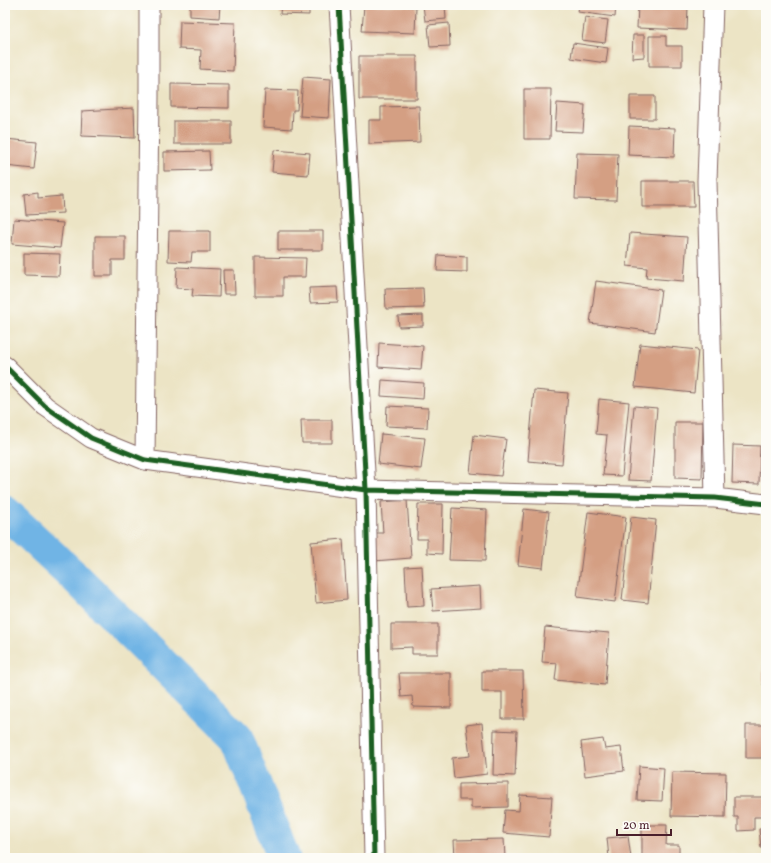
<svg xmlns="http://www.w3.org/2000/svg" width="771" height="863" viewBox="0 0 771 863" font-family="Vollkorn,serif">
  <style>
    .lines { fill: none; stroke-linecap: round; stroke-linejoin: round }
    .river { stroke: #6fb4e5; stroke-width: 33 }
    .building { fill: #d49f83 }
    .minor-casing { stroke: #836461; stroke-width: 21 }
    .minor { stroke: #fff; stroke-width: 19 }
    .cycleway-casing { stroke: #fdfcf7; stroke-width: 8 }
    .cycleway { stroke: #1b5e20; stroke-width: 5 }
  </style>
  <rect width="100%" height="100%" fill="#fdfcf7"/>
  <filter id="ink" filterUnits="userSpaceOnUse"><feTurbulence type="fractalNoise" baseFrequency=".025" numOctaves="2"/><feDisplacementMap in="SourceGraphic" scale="8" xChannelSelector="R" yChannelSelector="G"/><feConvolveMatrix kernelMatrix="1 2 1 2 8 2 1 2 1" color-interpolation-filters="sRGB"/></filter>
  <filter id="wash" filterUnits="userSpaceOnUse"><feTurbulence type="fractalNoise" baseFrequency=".012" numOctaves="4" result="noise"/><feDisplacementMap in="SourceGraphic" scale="16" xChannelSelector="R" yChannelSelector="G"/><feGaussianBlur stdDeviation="0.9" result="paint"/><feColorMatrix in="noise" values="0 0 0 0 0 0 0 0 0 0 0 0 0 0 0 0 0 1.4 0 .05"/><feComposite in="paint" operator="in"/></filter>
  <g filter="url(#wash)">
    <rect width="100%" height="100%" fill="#ece4c5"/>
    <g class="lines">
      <path class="river" d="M5,512L76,578L237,738L284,858"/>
    </g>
    <g id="blocks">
      <path class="building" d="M190,5H220L219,18L190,16Z
        M281,5H309V15L280,14Z
        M364,5H383L416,7L415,33L362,31Z
        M423,5H445L446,19L425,21Z
        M579,5H616L615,17L578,12Z
        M638,5L688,6L687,30L637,28Z
        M585,17L608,20L605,43L582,40Z
        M180,21L235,23L233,71L200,69L201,50L179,49Z
        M449,23L450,46L430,47L428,25Z
        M633,35H644V57L632,58Z
        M649,36H666V46H682V66H649Z
        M573,43L608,48L606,63L571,58Z
        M359,56H417V99H359Z
        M303,77L331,79L329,118L300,116Z
        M171,84L229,85V108L171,107Z
        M524,89H551L550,139H524Z
        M265,90L298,91L297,110H293L292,129L263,127Z
        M630,96H655V119H630Z
        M557,103L585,105L583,132L555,131Z
        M419,106L420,142L369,144V120H381V107Z
        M134,108L135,138L81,136L82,111Z
        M174,121H231V144H174Z
        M629,126L675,128L674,157L628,155Z
        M5,139L37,142L34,169L5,166Z
        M274,150L310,153L308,175L272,172Z
        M209,151L210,170L164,171V152Z
        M577,153L618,154L616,200L575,199Z
        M642,181H693L694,207H642Z
        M38,192V198L62,196L63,213L26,215L24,194Z
        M14,219L63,223L60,248L12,244Z
        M169,231H210V252H192L191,262L168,261Z
        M278,231H323V250H278Z
        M630,233L687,237L684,281L646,278L647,268L627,266Z
        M95,236H125V260H112V276H95Z
        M24,253L60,254L59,276L24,275Z
        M438,255L467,257V272L437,271Z
        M255,257L306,258L305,277H283V296H255Z
        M177,267L220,269L219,297L192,296L193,289L176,288Z
        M223,270H234L235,294H224Z
        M596,281L661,290L655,332L590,323Z
        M337,287L338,302L310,303L309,288Z
        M423,288L424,308L386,309L385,289Z
        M423,315V326L399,327L398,316Z
        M379,343L423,346L421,370L378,367Z
        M640,344L698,350L694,393L635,387Z
        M382,380L424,383L423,399L381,396Z
        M534,390L568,393L562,464L528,461Z
        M599,399L629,402L622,476L603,475L607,435L596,434Z
        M387,406L428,408L427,428L386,426Z
        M634,406L657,408L651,481L628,480Z
        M301,420H332V443H302Z
        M675,422H703L702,479L675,478Z
        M381,434L425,438L421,469L378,464Z
        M474,435L506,439L501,476L470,473Z
        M733,445L760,446L759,484L732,483Z
        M407,500L411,558L374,561L373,533H383L381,502Z
        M418,504H443L442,554L427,553V539H417Z
        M452,508L487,510L485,561L449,560Z
        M524,509L549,512L543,568L518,565Z
        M588,512L626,517L615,602L577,597Z
        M631,517L656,520L648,603L622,600Z
        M343,539L347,600L316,603L311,542Z
        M422,566L424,606L407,607L405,567Z
        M480,586L481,608L433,611L431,589Z
        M391,624H438V654H412V647L391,648Z
        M545,627L609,633L605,685L555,680L557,663L542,662Z
        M763,665H766V685H763Z
        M482,671H523L524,719H502V692H482Z
        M399,673H451V708L413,707L412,696L401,697Z
        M482,723L487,774L454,778L452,758L470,756L466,725Z
        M746,725H766V758H746Z
        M494,730L517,731L515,776L493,775Z
        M603,739L605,749L621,747L624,771L585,776L581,742Z
        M639,766L664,768L662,801L637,800Z
        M672,772L726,773L725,817L671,816Z
        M508,783V807L471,808V800H459V784Z
        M520,795L552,797L549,837L503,833L505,810L519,811Z
        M734,797H766V817H754V830L738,831V817H734Z
        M642,825H667L666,845H679V858H642Z
        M759,829H766V848H761Z
        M628,836L631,858H609L607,838Z
        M504,839L505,858H455L454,840Z"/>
    </g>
  </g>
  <g filter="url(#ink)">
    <use href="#blocks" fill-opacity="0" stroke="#836461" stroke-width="1"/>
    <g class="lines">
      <g class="minor-casing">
        <path id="minor" d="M339,5L366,490L374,858
          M713,5L707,181L715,498
          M5,366L45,406L91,438L145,460L366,490L715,498L766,504
          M145,460L149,96V5"/>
      </g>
      <use href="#minor" class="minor"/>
      <g class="cycleway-casing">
        <path id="cycleway" d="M339,5L366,490L374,858
          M5,366L45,406L91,438L145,460L366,490L715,498L766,504"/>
      </g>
      <use href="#cycleway" class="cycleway"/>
    </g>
  </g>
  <rect width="771" height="863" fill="none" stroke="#fdfcf7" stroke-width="20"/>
  <path d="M617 829v6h54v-6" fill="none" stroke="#4a1f2b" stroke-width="2"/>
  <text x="623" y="829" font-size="12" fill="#4a1f2b" stroke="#fdfcf7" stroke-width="3" paint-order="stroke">20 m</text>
</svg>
